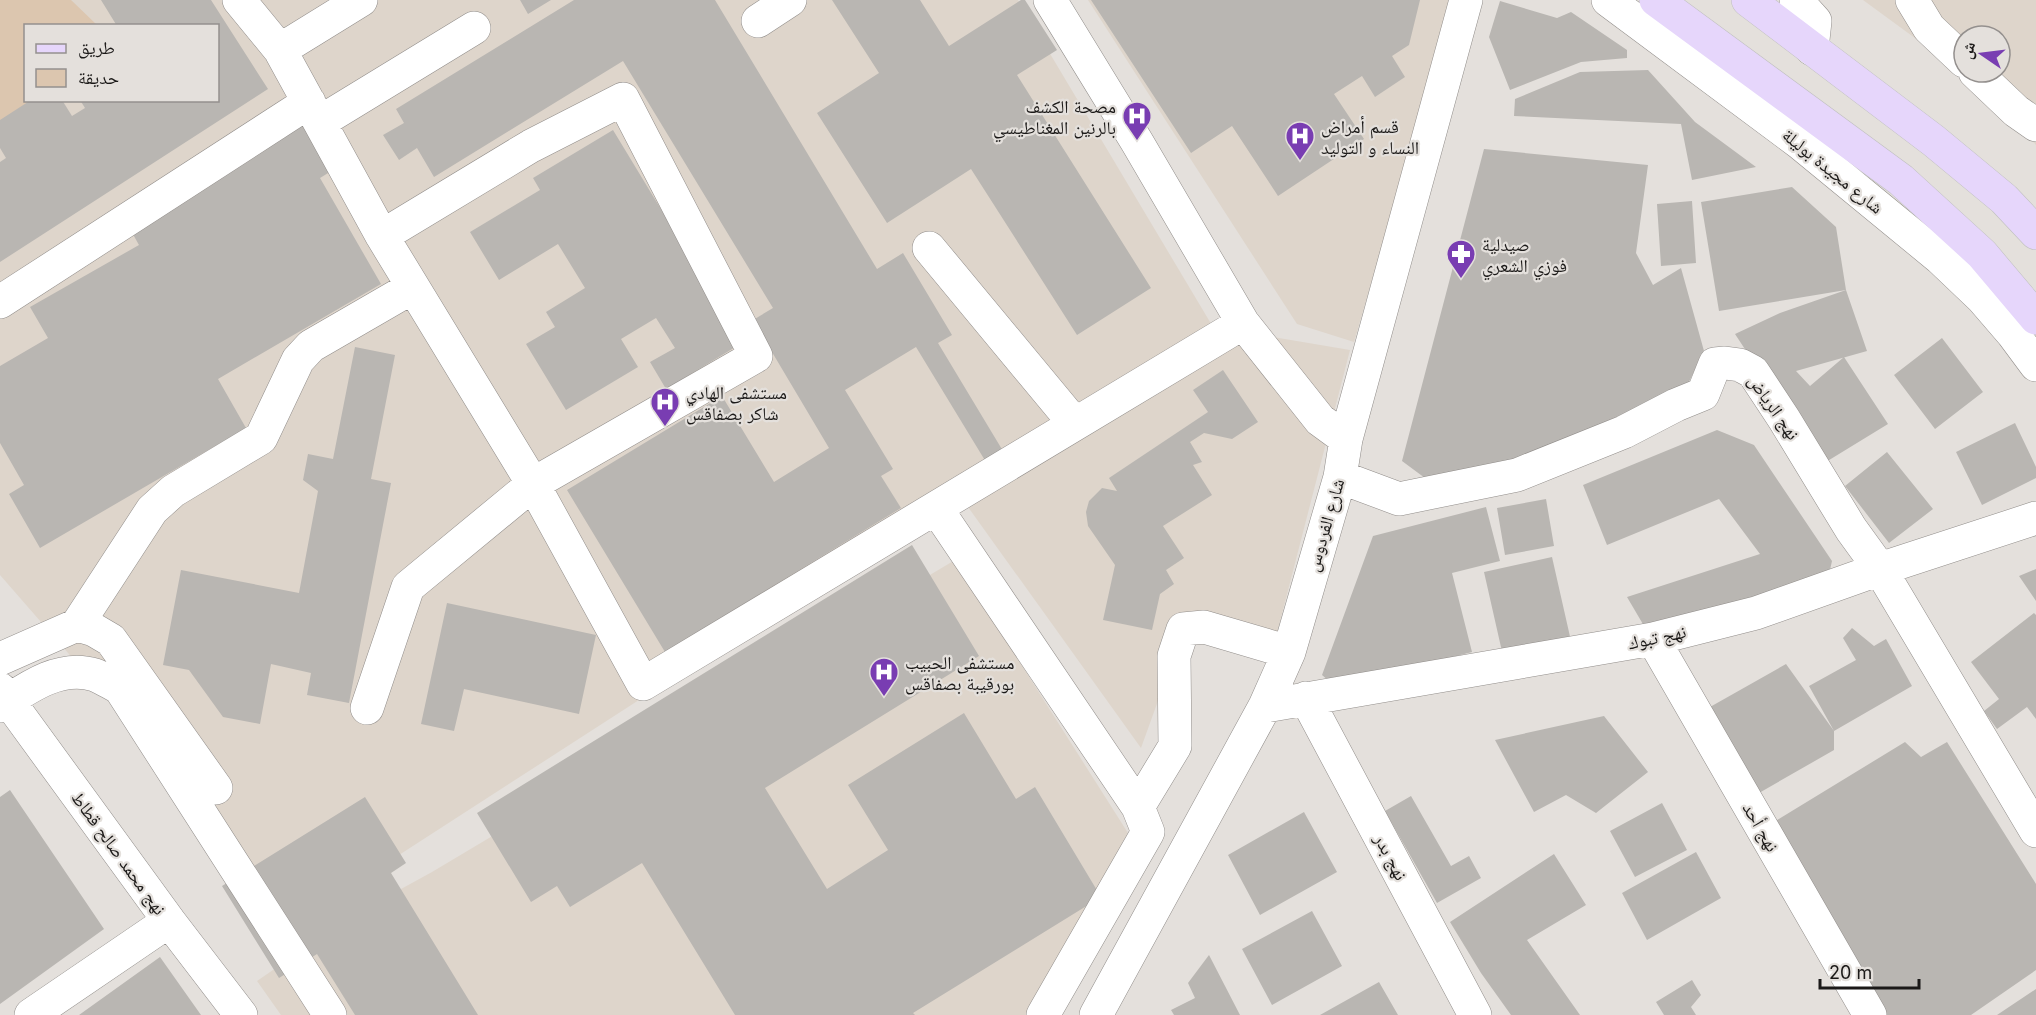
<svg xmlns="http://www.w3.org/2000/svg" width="2036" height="1015" viewBox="0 0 2036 1015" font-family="Inter,'Noto Naskh Arabic',sans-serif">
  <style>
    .built { fill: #ded5cb; fill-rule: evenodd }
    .green { fill: #dcc6af }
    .building { fill: #b9b6b2 }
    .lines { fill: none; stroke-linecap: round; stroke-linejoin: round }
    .minor-casing { stroke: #918d8a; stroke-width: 34 }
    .major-casing { stroke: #bfbfbe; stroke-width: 34 }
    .minor { stroke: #fff; stroke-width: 33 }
    .major { stroke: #e6d6fb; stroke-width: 33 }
    .labels { text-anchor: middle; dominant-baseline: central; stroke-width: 4.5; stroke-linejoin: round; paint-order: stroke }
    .poi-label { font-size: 18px; fill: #1b1918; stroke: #e4e0dc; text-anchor: start }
    .street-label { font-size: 18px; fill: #1b1918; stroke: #e4e0dc }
  </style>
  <rect width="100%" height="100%" fill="#e4e0dc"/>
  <path class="built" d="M0,0H1018L1213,327L1350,350L1277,633L1189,615L1141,748L968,507L936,508L300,919L0,575ZM26,26H218V100H26Z
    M1088,0H1454L1354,342L1297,324Z
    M1863,0H2036V145L1990,93ZM1964,36H2000V72H1964Z
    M955,560L1128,833L1028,1015H281L257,981L350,917L432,872Z"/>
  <path class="green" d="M0,0H71L97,25L26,26V100L29,101L0,132Z"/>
  <path class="building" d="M101,0H211L268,89L0,262V162L6,158L0,148V120L31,100H62L72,116L85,108L80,100H218V26H117Z
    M520,0H551L528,14Z
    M574,0H715L877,269L903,253L952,335L938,343L1006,456L989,467L916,347L845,390L893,469L881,476L901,508L665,652L567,490L722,396L774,482L829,448L753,320L773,308L623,61L434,177L417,148L399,160L383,135L404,123L396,109Z
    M832,0H920L949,46L1021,0H1025L1057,50L1017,75L1151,288L1077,335L971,169L887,223L817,113L879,73Z
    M1091,0H1420L1409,45L1392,56L1405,77L1375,97L1362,76L1334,94L1364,139L1278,196L1232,126L1191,153Z
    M1500,1L1557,18L1571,12L1627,50V58L1581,62L1510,90L1489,37Z
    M1648,70L1695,122L1756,167L1692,180L1681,124L1514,116L1515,99L1580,72Z
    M304,118L333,170L320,178L381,284L218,379L246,428L40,548L9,494L24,485L0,443V366L48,338L30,307L139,245L126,222Z
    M613,130L742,343L666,389L650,362L675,348L656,318L621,339L638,367L566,410L526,344L555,327L546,312L585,288L558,244L499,280L470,232L540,190L533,178Z
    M1484,149L1648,165L1636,253L1653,285L1681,268L1704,351L1687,386L1510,464L1429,481L1402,461Z
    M1792,187L1836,227L1846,290L1719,311L1701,202Z
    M1692,201L1696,263L1661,266L1657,204Z
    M1846,290L1867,351L1796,371L1810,386L1844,357L1888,424L1821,465L1735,334L1780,313Z
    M1942,338L1983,392L1935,429L1894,375Z
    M355,347L395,355L371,479L391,483L349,703L307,695L311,673L271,664L260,724L223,717L189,670L163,665L181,570L299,593L318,491L303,480L308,454L333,459Z
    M1223,370L1258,422L1232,439L1204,433L1190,442L1202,462L1193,465L1212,495L1163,526L1184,558L1166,570L1174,584L1160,594L1152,630L1103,620L1115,565L1088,526L1086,512L1089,501L1102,488L1117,491L1109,478L1208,412L1193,390Z
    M2015,423L2036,467V478L1982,505L1956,452Z
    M1717,430L1754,445L1832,561L1827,583L1647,631L1627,597L1760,554L1719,499L1607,545L1583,485Z
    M1887,452L1933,509L1889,543L1845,486Z
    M1546,499L1554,546L1505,555L1497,508Z
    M1486,507L1500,561L1452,573L1472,652L1336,687L1322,675L1373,536Z
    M912,545L979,656L765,788L827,889L888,850L848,785L964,713L1016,799L1035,787L1101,897L913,1013L915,1015H735L642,863L570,907L557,886L531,902L477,813Z
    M1552,557L1571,641L1503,656L1484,572Z
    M2036,569V601L2019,576Z
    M447,603L596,635L579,714L464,689L454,731L421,724Z
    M2034,613L2036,615V719L2027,707L1997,729L1984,711L1999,699L1971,662Z
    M1852,628L1874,646L1886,639L1912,686L1834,731V750L1759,793L1710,707L1786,664L1834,731L1809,686L1856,660L1843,638Z
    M1604,716L1648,772L1596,813L1566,795L1534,812L1495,740Z
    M1905,742L1921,757L1947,742L2036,884V970L1971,1015H1887L1769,825Z
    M10,790L104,929L0,1004V797Z
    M1411,796L1451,866L1469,856L1481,878L1437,903L1385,811Z
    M365,797L406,863L391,873L478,1015H355L317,954L279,978L222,886Z
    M1662,803L1687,850L1635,877L1610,831Z
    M1304,812L1337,872L1260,915L1228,855Z
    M1696,852L1721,898L1647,940L1622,893Z
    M1554,854L1586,905L1527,940L1580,1015H1511L1481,973L1450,922Z
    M1312,911L1342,966L1272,1005L1242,949Z
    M1209,955L1240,1015H1174L1171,1010L1195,998L1188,983Z
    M160,957L201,1015H79Z
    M1692,980L1701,995L1691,1007L1696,1015H1664L1656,1002Z
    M1379,982L1398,1015H1320Z
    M2036,989V1015H1997Z"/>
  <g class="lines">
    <g class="minor-casing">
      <path id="minor" d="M239,0L280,50
        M361,0L280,50L382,236L533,484L756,356L623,99L531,146L382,236
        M1608,0L1800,143L1940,258L1982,298L2013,334L2036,365
        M1796,0L1815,21L1812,49
        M1912,0L1929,28L1964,61
        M758,21L790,0
        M1975,72L2016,111L2036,125
        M320,122L474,28
        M929,248L1075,424
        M0,302L309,102
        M1243,323L1320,420L1346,439
        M1340,477L1399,499L1517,475L1624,432L1676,405L1703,394L1715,364L1725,363L1740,365L1753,372L1784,419L1851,529L1880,569L2036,831
        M936,508L1138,807L1148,832L1043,1015
        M77,625L152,510L173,491L261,438L298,360L311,346L413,287
        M1653,639L1870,1015
        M0,659L77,625L94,630L111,640L216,788
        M0,689L169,921L241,1015
        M1306,698L1475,1015
        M0,706C27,688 60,664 95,675C103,678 112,684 120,688L330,1015
        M1265,706L1653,639L1756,613L1880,569L2036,518
        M367,708L408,587L533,484L643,684L1243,323L1137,142L1050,0
        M1138,807L1175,746L1174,656L1183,629L1204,627L1289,652
        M31,1015L169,921
        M1096,1015L1265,706L1289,652L1340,477L1346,439L1466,0"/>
    </g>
    <g class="major-casing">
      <path id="major" d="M1656,0L1901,180L1982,254L2036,318
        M1748,0L1934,141L2004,199L2036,233"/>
    </g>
    <use href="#minor" class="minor"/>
    <use href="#major" class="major"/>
  </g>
  <defs>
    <g id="hospital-pin" transform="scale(1.5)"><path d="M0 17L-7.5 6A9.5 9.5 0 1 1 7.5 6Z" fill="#793db2" stroke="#e4e0dc"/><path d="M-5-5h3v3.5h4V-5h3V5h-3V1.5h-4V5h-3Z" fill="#fff"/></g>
    <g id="pharmacy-pin" transform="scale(1.5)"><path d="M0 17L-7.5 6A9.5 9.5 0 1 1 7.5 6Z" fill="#793db2" stroke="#e4e0dc"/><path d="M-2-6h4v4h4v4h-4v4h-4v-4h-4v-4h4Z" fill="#fff"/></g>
  </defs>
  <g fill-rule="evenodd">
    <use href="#hospital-pin" x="1137" y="116"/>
    <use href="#hospital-pin" x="1300" y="136"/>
    <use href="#pharmacy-pin" x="1461" y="254"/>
    <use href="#hospital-pin" x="665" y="402"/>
    <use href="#hospital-pin" x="884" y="672"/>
  </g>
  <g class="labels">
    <g class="poi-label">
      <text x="1116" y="106" text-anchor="end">مصحة الكشف<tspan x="1116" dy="21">بالرنين المغناطيسي</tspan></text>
      <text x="1321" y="126">قسم أمراض<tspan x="1321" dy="21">النساء و التوليد</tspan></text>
      <text x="1482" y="244">صيدلية<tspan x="1482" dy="21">فوزي الشعري</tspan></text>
      <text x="686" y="392">مستشفى الهادي<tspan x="686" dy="21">شاكر بصفاقس</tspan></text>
      <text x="905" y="662">مستشفى الحبيب<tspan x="905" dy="21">بورقيبة بصفاقس</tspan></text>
    </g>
    <g class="street-label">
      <text transform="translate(1833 171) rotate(39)">شارع مجيدة بوليلة</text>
      <text transform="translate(1774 407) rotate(55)">نهج الرياض</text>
      <text transform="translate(1325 525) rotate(-74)">شارع الفردوس</text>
      <text transform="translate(1657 637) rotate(-12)">نهج تبوك</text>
      <text transform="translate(1761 827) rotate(60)">نهج أحد</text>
      <text transform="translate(119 853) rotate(54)">نهج محمد صالح قطاط</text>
      <text transform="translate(1391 857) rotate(62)">نهج بدر</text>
    </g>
  </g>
  <rect x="24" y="24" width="195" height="78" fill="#e4e0dc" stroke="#94908e" stroke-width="1.5"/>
  <rect x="36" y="44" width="30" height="9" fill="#e6d6fb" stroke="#94908e" stroke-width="1.5"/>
  <text x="78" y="54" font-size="18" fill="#1b1918">طريق</text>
  <rect x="36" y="69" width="30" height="18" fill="#dcc6af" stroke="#94908e" stroke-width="1.5"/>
  <text x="78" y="84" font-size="18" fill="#1b1918">حديقة</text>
  <g transform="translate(1982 54) rotate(284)"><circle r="28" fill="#e4e0dc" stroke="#94908e" stroke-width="1.5"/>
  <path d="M0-4.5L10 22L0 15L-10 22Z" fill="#793db2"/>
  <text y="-9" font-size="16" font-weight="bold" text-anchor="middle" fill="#1b1918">ش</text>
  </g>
  <path d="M1820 979v9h99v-9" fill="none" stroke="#1b1918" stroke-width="3"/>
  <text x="1829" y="979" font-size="18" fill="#1b1918" stroke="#e4e0dc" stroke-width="4.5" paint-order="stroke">20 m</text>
</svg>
